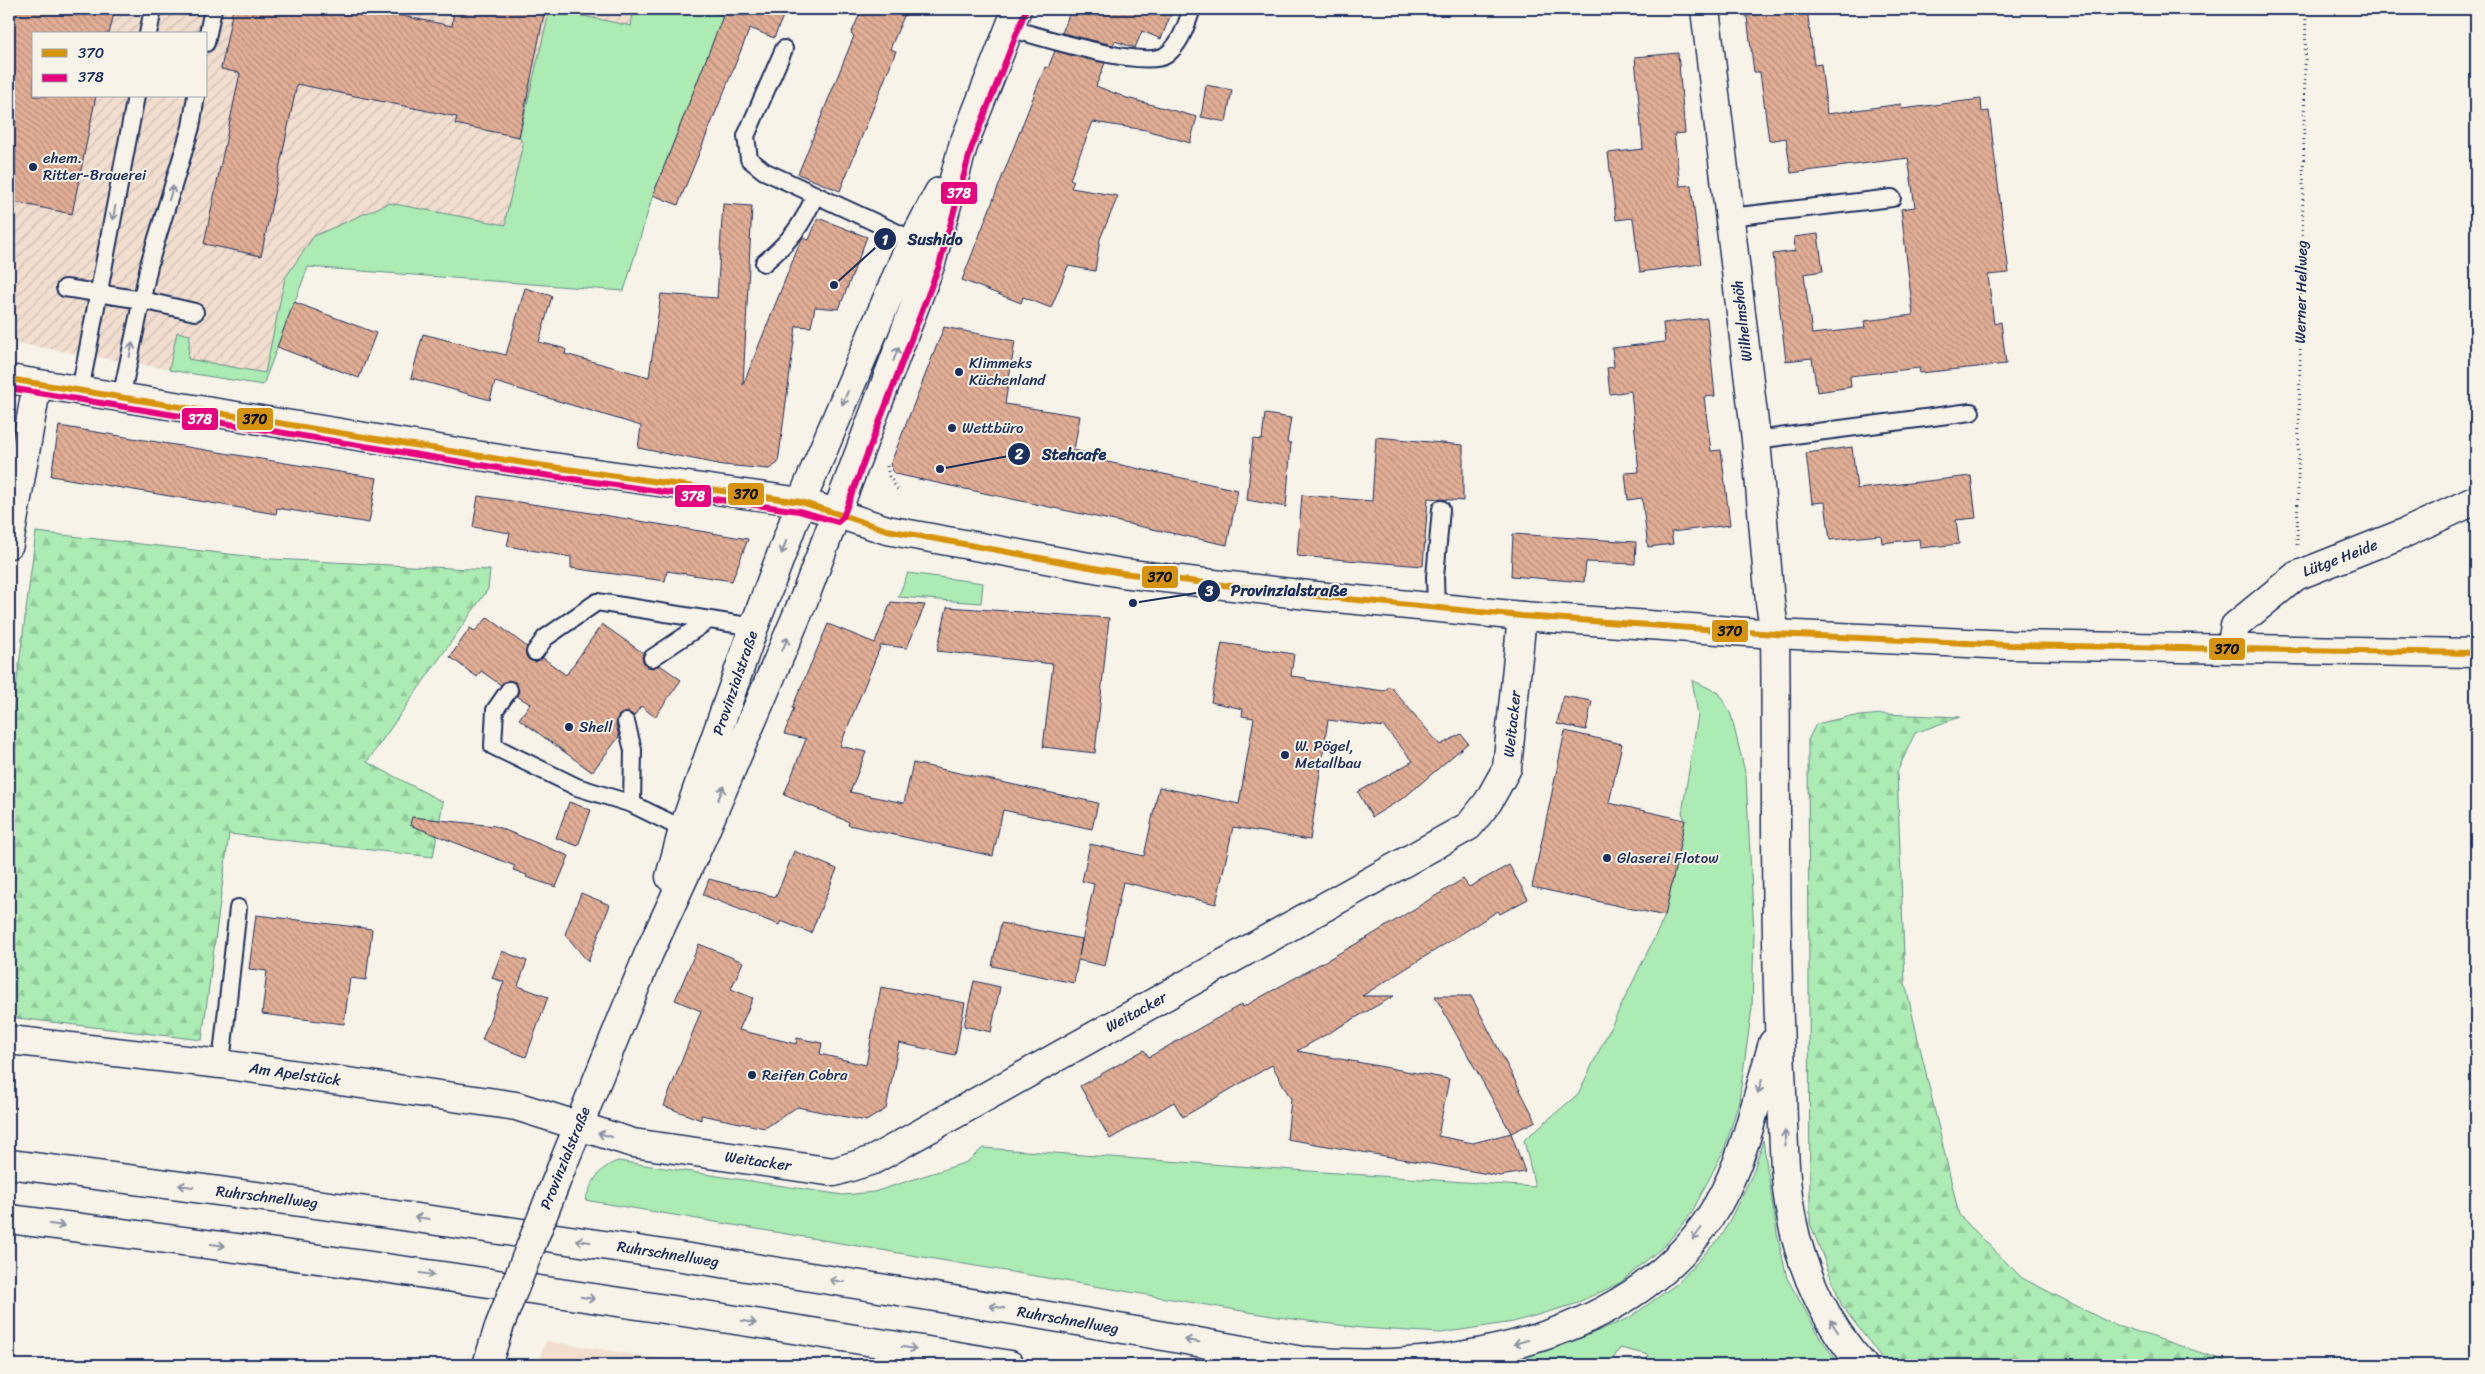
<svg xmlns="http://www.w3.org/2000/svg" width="2485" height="1374" viewBox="0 0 2485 1374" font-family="Sriracha,sans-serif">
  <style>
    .built { fill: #f1decf }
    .industrial { fill: url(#industrial-furrows); fill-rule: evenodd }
    .grass { fill: #acebb3; stroke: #648d88 }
    .forest { fill: url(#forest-firs); stroke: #648d88 }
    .building { fill: url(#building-back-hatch); stroke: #1b2f5e }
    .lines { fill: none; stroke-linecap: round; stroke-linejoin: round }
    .service-casing { stroke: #1b2f5e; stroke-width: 20 }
    .minor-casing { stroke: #1b2f5e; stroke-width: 31 }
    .secondary-casing { stroke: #1b2f5e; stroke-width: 31 }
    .primary-casing { stroke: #1b2f5e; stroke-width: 31 }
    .motorway-casing { stroke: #1b2f5e; stroke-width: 31 }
    .path { stroke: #1b2f5e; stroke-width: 3; stroke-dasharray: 1 4; stroke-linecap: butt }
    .service { stroke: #f7f3e8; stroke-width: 16 }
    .minor { stroke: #f7f3e8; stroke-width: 28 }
    .secondary { stroke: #f7f3e8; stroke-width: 28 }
    .primary { stroke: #f7f3e8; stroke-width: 28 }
    .motorway { stroke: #f7f3e8; stroke-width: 28 }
    .primary-bridge-casing { stroke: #1b2f5e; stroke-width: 31; stroke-linecap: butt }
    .primary-bridge { stroke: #f7f3e8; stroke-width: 28 }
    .bus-1-casing { stroke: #f7f3e8; stroke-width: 10 }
    .bus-2-casing { stroke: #f7f3e8; stroke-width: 10 }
    .bus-1 { stroke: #d6940e; stroke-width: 6 }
    .bus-2 { stroke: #e5007d; stroke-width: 6 }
    .oneway { stroke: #8991a3 }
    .poi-dot { fill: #1b2f5e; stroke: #f7f3e8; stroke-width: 2 }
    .labels { text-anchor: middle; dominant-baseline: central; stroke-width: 4; stroke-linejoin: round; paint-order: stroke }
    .poi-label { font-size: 15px; fill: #1b2f5e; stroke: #f7f3e8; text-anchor: start }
    .street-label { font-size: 15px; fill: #1b2f5e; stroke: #f7f3e8 }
    .leader { fill: none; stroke: #1b2f5e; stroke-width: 2 }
    .callout-dot { fill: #1b2f5e; stroke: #f7f3e8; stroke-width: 2 }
    .mark-label { font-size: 15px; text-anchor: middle; font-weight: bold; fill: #fff }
    .callout-label { font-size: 16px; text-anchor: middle; font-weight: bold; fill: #1b2f5e; stroke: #f7f3e8; stroke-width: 4; stroke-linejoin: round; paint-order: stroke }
    .line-badge { stroke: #f7f3e8; stroke-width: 2 }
    .badge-label { font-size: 14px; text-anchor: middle; font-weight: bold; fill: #fff }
    .pale-badge-label { font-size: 14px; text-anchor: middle; font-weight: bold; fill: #111 }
  </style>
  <defs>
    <pattern id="industrial-furrows" width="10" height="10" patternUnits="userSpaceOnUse" patternTransform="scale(1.25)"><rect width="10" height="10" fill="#f1decf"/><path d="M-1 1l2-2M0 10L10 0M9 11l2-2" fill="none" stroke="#cebfb4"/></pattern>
    <pattern id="forest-firs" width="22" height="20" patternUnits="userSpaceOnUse" patternTransform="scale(1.25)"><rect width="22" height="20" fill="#acebb3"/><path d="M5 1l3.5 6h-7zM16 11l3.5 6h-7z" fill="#93ca9c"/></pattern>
    <pattern id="building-back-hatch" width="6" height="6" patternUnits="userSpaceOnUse" patternTransform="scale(1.25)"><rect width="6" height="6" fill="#e2ae95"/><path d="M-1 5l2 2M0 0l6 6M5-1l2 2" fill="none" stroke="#b68e7d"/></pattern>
  </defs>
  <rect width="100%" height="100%" fill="#f7f3e8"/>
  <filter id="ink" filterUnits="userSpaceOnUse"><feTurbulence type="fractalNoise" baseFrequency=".02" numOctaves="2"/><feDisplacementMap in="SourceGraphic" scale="10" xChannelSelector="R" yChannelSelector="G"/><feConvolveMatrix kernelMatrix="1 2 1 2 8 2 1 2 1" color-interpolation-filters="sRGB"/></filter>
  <g filter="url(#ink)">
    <path class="built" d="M546,1341L702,1365H537Z"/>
    <path class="industrial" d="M9,9H726L615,290L308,267L263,385L9,342ZM34,34H206V96H34Z
      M9,674L16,676L9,742Z"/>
    <path class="grass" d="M550,9L631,26L634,9H726L653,195L624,291L308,267L263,385L169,370L177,332L190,335L188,359L265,373L285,278L314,236L389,203L506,225V216L523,144L519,137Z
      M908,573L983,583L981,603L898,597Z
      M1692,680L1719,693L1731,715L1746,776L1754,933L1752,1008L1739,1101L1725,1148L1691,1214L1666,1244L1620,1283L1572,1305L1513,1322L1441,1333L1362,1328L1278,1317L585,1200C592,1182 599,1167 618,1161L843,1195L874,1192L967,1162L983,1148L1535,1187L1524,1140L1578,1094L1665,916L1685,820L1682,813L1698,715Z
      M1763,1140L1777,1233L1787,1278L1821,1339L1840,1365H1620L1647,1359L1649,1355L1620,1348L1609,1365H1523L1490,1359L1576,1340L1629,1318L1678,1283L1723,1234L1753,1173Z"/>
    <path class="forest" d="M36,532L272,559L490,570L488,589L367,762L443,802L433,857L229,834L202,1040L9,1017V742Z
      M1883,714L1960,717L1915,733L1897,772L1905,983L1959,1215L2022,1278L2108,1322L2238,1365H1887L1842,1306L1810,1223L1808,740L1816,724L1847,717Z"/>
    <path class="building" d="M14,9H115L109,34H34V96H96L72,214L9,201V33Z
      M233,9H367L452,26L454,9H545L519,137L455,124L457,117L297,84L261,256L204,244L240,73L221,69Z
      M705,9H786L774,38L750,28L678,205L653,195L723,16Z
      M862,9H907L890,49L896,51L840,191L798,174L854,36L851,34Z
      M1071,9H1173L1161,39L1142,31L1135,48L1115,41L1113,45L1062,33Z
      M1746,9H1807L1814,65L1821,64L1827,114L1901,104L1902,109L1981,99L1982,112L1989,111L2009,273L1988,275L1994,324L2001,322L2006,364L1920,373L1919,368L1850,376L1851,387L1817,392L1812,358L1786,361L1773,254L1795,251L1794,237L1818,234L1823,271L1804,274L1812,334L1865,328L1864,321L1913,315L1901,209L1915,207L1908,158L1791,173L1786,138L1769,141L1760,72H1754Z
      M1055,51L1105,63L1096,86L1127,98L1197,117L1190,143L1146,130L1093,122L1070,179L1074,181L1071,188L1118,196L1100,239L1095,271L1068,266L1051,308L1023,297L1021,303L962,280L1045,67L1048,68Z
      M1678,53L1685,133L1674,134L1680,186L1691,185L1701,264L1640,272L1633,218L1616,220L1608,153L1643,149L1635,57Z
      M1206,85L1232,90L1226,122L1201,117Z
      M723,204L752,206L743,385L801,240L803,238L809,240L818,218L867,237L839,309L815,307L811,327L796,326L778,463L769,469L723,465L638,448L641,426L495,382L490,400L411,378L423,334L506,355L525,288L552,296L539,342L566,349L565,354L649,377L661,294L717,298Z
      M294,302L376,333L359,378L277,347Z
      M1707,318L1715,396L1704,397L1711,451L1721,450L1730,525L1671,532L1673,544L1648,547L1642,498L1628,500L1625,473L1639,472L1631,391L1610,394L1607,368L1614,367L1612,348L1665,342L1663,323Z
      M944,327L1015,341L1005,404L1080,416L1074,450L1090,454L1089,458L1238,490L1227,545L895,474L890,465Z
      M1265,414L1291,418L1287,443H1291L1286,507L1247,500L1253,439L1262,440Z
      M59,426L377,478L369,523L277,508L276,514L51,476Z
      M1376,437L1463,445V501L1428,498L1423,566L1297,556L1302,495L1372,501Z
      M1852,447L1857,489L1971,476L1976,518L1956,520L1959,544L1920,548L1919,539L1882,543L1881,535L1830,540L1825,502L1812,503L1806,453Z
      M478,496L579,511L748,539L732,581L667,571L665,581L571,568V557L507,546L510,533L473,527Z
      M1513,534L1636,542L1635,564L1586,562L1584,582L1511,576Z
      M891,602L925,605L907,648L881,645L840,746L866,752L850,792L904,803L913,763L1098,803L1092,829L1003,810L993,856L848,825L849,822L784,795L806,739L784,734L794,708H792L828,624L875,643Z
      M947,607L1109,618L1095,753L1043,747L1053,664L937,651Z
      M488,617L527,647L526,656L529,660L535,662L543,658L566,675L602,624L643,653L642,659L647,667L653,668L660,665L681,680L655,717L641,706L634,716L628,712L619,715L616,724L619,737L592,772L519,719L530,704L517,696L519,690L515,682L509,680L501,685L481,671L477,677L450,657L470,628L475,631Z
      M1222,643L1294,654L1291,676L1306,678V680L1384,691L1390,686L1440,745L1461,734L1468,743L1405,797L1372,817L1358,792L1413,761L1384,727L1328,720L1310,840L1233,827L1216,904L1123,882L1105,966L1078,960L1074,983L992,966L1001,923L1082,939L1079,956L1094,884L1082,881L1090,844L1144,856L1159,787L1239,804L1254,718L1242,716L1243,709L1211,702Z
      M1563,696L1592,701L1586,730L1557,724Z
      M1565,731L1622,744L1609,803L1685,820L1665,916L1532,887Z
      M569,802L591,810L578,846L556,838Z
      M412,817L495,826L569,856L556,887L526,877L527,875L513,870L515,866L410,825Z
      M794,851L837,869L811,933L781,921L779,925L703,895L709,879L776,897Z
      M1509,865L1528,899L1500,914L1498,911L1362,996H1394L1297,1051L1449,1079L1438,1136L1473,1143L1511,1133L1525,1172L1500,1176L1287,1139L1291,1099L1272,1065L1183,1117L1174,1102L1110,1139L1080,1086L1144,1050L1149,1057L1242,1004L1243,1007L1370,936L1463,879L1469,887Z
      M581,893L610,905L588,962L565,934Z
      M256,915L372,929L366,980L350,978L344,1024L262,1014L267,971L249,969Z
      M699,944L743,962L731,989L753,998L739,1030L796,1044L797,1038L822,1043L820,1054L866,1065L881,987L965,1003L955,1055L899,1043L886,1109L866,1121L797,1107L765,1128L701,1115V1120L664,1106L701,1011L675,1000Z
      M502,951L527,961L518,986L548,997L526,1057L482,1040L504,982L492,978Z
      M974,981L1000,987L991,1032L964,1026Z
      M1435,996H1471L1536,1121L1511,1133Z"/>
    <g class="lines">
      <g class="service-casing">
        <path id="service" d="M1009,28C1037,36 1145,70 1166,55C1181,44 1186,25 1192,9
          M148,34L153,9
          M206,43L213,9
          M784,49L746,136L749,159L764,171L913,240
          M1730,217L1892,198
          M764,263C789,242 803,225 815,195
          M65,288L142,300L195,312
          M80,391L136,96
          M121,398L150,261L191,127L196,96
          M1756,440L1971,412
          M1436,608L1435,577L1441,509
          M535,652L545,638L597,602L754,627
          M652,658L709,620
          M509,690L495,710L493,746L577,787L632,804L691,833
          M626,722L633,750L632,804
          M221,1064L238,908"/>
      </g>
      <g class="minor-casing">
        <path id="minor" d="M1705,9L1756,440L1770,602L1775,634
          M9,544L37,384
          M2231,648L2235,626L2296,576L2407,532L2476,500
          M9,1040L221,1064L516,1106L633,1143L834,1172L873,1160L1469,826L1488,802L1507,768L1522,616"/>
      </g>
      <g class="secondary-casing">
        <path id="secondary" d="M9,379L524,463L801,502L887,530L1122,573L1316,596L1522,616L1775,634L2010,645L2476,653"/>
      </g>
      <g class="primary-casing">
        <path id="primary" d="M670,877L683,830L754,627L801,502L905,257L939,192
          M561,1169L649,953L702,838L804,599L931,263L963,146L1017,9
          M487,1365L499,1327"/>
      </g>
      <g class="motorway-casing">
        <path id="motorway" d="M1775,634C1777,780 1774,926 1781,1071C1784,1122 1782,1176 1793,1225C1804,1276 1828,1327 1863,1365
          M9,1164C449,1219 888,1284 1324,1365
          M9,1219C344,1260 678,1308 1010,1365
          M1307,1361C1450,1374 1641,1339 1718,1204C1746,1155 1757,1096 1773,1043"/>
      </g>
      <path class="path" d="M887,466L889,476L898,490
        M2297,545L2306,9"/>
      <use href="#service" class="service"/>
      <use href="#minor" class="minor"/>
      <use href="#secondary" class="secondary"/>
      <use href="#primary" class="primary"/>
      <use href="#motorway" class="motorway"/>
      <g class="primary-bridge-casing">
        <path id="primary-bridge" d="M499,1327L561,1169"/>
      </g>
      <use href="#primary-bridge" class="primary-bridge"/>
      <g class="bus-1-casing">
        <path id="bus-1" d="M9,379L524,463L801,502L887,530L1122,573L1316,596L1522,616L1775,634L2010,645L2476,653"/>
      </g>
      <g class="bus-2-casing">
        <path id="bus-2" d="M9,388L523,472L799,511L838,522L843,517L939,266L971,149L1025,12"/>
      </g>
      <use href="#bus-1" class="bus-1"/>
      <use href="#bus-2" class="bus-2"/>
    </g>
    <defs><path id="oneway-shaft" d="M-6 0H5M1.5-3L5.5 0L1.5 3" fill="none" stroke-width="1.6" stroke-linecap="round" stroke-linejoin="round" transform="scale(1.25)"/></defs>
    <g class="oneway">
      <use href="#oneway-shaft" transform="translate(171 193) rotate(-73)"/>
      <use href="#oneway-shaft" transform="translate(114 213) rotate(101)"/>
      <use href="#oneway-shaft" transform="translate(131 350) rotate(-78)"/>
      <use href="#oneway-shaft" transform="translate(896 354) rotate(-69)"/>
      <use href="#oneway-shaft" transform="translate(845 398) rotate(112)"/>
      <use href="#oneway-shaft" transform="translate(784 547) rotate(110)"/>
      <use href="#oneway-shaft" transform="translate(785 644) rotate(-67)"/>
      <use href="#oneway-shaft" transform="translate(721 793) rotate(-67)"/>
      <use href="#oneway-shaft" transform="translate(1760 1086) rotate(107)"/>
      <use href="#oneway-shaft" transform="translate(605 1135) rotate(-164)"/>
      <use href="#oneway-shaft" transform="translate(1785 1138) rotate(-93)"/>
      <use href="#oneway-shaft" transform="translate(186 1186) rotate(-173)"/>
      <use href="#oneway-shaft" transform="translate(422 1218) rotate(-172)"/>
      <use href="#oneway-shaft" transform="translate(57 1225) rotate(7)"/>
      <use href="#oneway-shaft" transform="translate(1697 1234) rotate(127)"/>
      <use href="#oneway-shaft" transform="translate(583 1241) rotate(-172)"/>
      <use href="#oneway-shaft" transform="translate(218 1245) rotate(7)"/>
      <use href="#oneway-shaft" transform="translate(427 1274) rotate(8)"/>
      <use href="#oneway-shaft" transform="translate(837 1281) rotate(-171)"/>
      <use href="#oneway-shaft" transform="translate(588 1298) rotate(9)"/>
      <use href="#oneway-shaft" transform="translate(997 1307) rotate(-170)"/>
      <use href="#oneway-shaft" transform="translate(749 1322) rotate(9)"/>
      <use href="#oneway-shaft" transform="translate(1834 1326) rotate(-123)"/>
      <use href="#oneway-shaft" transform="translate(1192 1341) rotate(-170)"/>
      <use href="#oneway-shaft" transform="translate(1521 1342) rotate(165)"/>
      <use href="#oneway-shaft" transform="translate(909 1348) rotate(9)"/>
    </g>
  </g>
  <g class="poi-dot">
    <circle cx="33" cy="167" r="5"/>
    <circle cx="959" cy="372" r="5"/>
    <circle cx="952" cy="428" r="5"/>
    <circle cx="569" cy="727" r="5"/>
    <circle cx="1285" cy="755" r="5"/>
    <circle cx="1607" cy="858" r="5"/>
    <circle cx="752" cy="1075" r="5"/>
  </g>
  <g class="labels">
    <g class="poi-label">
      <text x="43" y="158">ehem.<tspan x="43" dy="17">Ritter-Brauerei</tspan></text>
      <text x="969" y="363">Klimmeks<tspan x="969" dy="17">Küchenland</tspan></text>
      <text x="962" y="428">Wettbüro</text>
      <text x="579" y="727">Shell</text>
      <text x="1295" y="746">W. Pögel,<tspan x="1295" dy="17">Metallbau</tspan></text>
      <text x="1617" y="858">Glaserei Flotow</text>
      <text x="762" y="1075">Reifen Cobra</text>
    </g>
    <g class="street-label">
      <text transform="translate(2301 292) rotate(-89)">Werner Hellweg</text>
      <text transform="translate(1742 321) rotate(-97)">Wilhelmshöh</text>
      <text transform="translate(2340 558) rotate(-21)">Lütge Heide</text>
      <text transform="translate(735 683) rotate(-71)">Provinzialstraße</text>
      <text transform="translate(1512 724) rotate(-84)">Weitacker</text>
      <text transform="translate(1136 1012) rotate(-29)">Weitacker</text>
      <text transform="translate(295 1074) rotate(8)">Am Apelstück</text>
      <text transform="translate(565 1158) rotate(-68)">Provinzialstraße</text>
      <text transform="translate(758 1161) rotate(8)">Weitacker</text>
      <text transform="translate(267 1197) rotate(7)">Ruhrschnellweg</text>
      <text transform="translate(668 1254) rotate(9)">Ruhrschnellweg</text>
      <text transform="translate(1068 1320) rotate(10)">Ruhrschnellweg</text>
    </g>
  </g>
  <path class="leader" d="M834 285L885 239M940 469L1019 454M1133 603L1209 591"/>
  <g class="callout-dot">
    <circle cx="834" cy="285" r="5"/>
    <circle cx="940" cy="469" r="5"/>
    <circle cx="1133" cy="603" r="5"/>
    <circle cx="885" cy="239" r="12"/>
    <circle cx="1019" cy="454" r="12"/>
    <circle cx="1209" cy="591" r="12"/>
  </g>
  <g class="mark-label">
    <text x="885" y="245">1</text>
    <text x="1019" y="459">2</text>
    <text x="1209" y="596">3</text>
  </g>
  <g class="callout-label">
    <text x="935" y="245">Sushido</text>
    <text x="1074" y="460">Stehcafe</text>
    <text x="1289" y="596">Provinzialstraße</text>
  </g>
  <g class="line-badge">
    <rect x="940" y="181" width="38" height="24" rx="5" fill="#e5007d"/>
    <rect x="236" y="407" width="38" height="24" rx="5" fill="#d6940e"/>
    <rect x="181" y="407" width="38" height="24" rx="5" fill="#e5007d"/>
    <rect x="727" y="482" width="38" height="24" rx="5" fill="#d6940e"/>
    <rect x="674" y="484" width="38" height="24" rx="5" fill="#e5007d"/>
    <rect x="1141" y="565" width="38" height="24" rx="5" fill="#d6940e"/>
    <rect x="1711" y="619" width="38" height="24" rx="5" fill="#d6940e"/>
    <rect x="2208" y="637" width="38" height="24" rx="5" fill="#d6940e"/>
  </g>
  <g class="badge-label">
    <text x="959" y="198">378</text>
    <text x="200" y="424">378</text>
    <text x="693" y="501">378</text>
  </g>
  <g class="pale-badge-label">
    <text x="255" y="424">370</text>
    <text x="746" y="499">370</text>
    <text x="1160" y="582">370</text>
    <text x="1730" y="636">370</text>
    <text x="2227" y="654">370</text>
  </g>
  <rect width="2485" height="1374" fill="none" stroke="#f7f3e8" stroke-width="30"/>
  <rect x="15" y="15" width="2455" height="1344" fill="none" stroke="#1b2f5e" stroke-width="2" filter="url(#ink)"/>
  <rect x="32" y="32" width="175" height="65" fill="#f7f3e8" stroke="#9fa5b1"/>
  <rect x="42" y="49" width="25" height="8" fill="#d6940e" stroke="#9fa5b1"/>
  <text x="78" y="58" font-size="15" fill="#1b2f5e">370</text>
  <rect x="42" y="74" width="25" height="8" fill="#e5007d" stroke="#9fa5b1"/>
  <text x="78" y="82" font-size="15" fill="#1b2f5e">378</text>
</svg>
